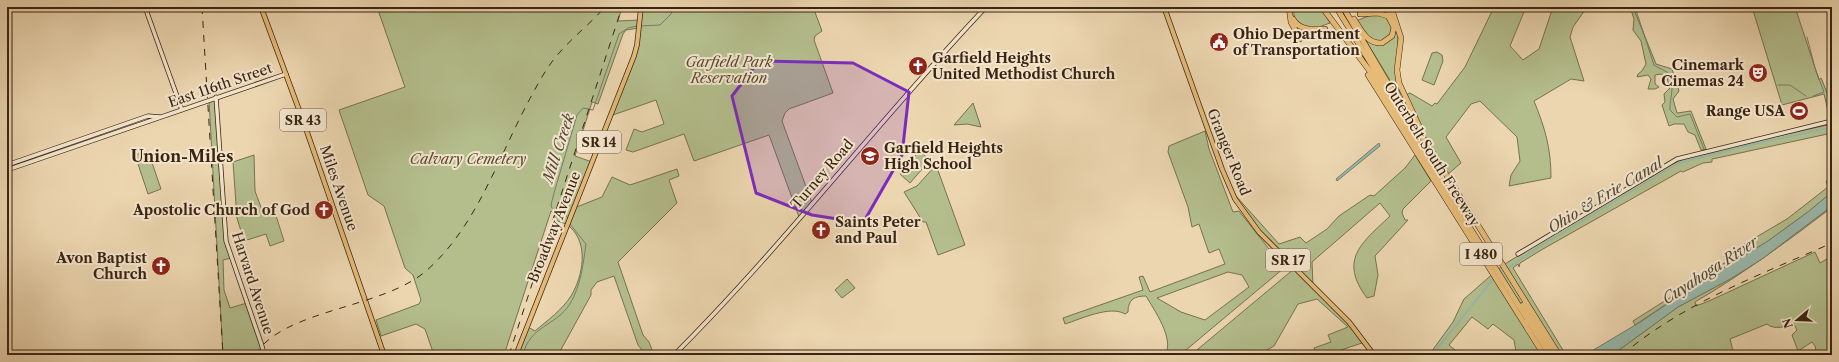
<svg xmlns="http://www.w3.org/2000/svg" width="1839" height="362" viewBox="0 0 1839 362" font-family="'Libre Caslon Text',serif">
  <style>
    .green { fill: #b4be8d; stroke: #767250; fill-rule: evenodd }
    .water { fill: #99b9ab; stroke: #737e6e }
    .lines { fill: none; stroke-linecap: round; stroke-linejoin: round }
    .stream { stroke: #737e6e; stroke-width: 1 }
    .canal { stroke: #99b9ab; stroke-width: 2 }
    .secondary-casing { stroke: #392512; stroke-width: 5 }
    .primary-casing { stroke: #392512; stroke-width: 5.5 }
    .motorway-casing { stroke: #392512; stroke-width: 6 }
    .secondary { stroke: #f3e4cc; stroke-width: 3.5 }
    .primary { stroke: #e6bb78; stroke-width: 4 }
    .motorway { stroke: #e6bb78; stroke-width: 5 }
    .rail { stroke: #392512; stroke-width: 1; stroke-dasharray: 7 7; stroke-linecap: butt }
    .secondary-bridge-casing { stroke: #392512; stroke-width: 5; stroke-linecap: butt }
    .secondary-bridge { stroke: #f3e4cc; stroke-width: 3.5 }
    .marked { fill: #7b2cbf; fill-opacity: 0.2; stroke: #7b2cbf; stroke-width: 3; stroke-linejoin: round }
    .labels { text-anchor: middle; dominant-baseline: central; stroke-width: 4; stroke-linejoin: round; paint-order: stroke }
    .shield { fill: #f3e4cc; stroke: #715e4a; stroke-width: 1 }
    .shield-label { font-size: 13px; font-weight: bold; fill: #392512 }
    .poi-label { font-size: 14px; font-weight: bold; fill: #392512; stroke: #f3e4cc; text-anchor: start }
    .park-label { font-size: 14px; font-style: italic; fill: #584b31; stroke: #f3e4cc }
    .street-label { font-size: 14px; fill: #392512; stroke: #f3e4cc }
    .water-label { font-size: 15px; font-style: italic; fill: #514a38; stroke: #f3e4cc }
    .quarter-label { font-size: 16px; font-weight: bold; fill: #392512; stroke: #f3e4cc }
  </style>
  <rect width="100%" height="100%" fill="#ecd6b0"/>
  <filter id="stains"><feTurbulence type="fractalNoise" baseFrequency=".005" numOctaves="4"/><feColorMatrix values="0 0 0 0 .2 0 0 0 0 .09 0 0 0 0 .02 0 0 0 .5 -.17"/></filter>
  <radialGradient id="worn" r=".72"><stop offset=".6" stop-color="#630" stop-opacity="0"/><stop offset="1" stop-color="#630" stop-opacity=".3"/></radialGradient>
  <path class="green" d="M377,7H622L618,21L640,20L641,7H813L822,31L815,36L814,40L833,93L789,109L785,113L782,121L812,203L799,217L769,135L694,161L684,134L633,152L626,150L634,129L642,132L664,124L656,100L610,116L634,56L639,28L626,30L623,34L598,104L592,102L575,156L592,162L574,208L602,197L612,177L630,185L677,169L679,176L669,180L677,203L618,262L643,335L649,342L654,355H646L638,345L614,276L597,282L591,290V295L558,355H516L526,326L535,331C548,320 562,310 571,296C583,276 589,244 570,227C566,223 558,221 553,220L555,215L551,211L504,355H457L456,351L446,355H434L425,329L416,324L381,336L376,320L419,304L421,300L413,275L405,268L384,206L368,195L339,110L405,87Z
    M1295,7H1320L1330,23L1316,28L1300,26C1295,19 1292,15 1295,7Z
    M1494,7H1526L1510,46L1523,60L1539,49L1553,7H1587L1573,27L1570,37L1584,81L1571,79L1534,101C1545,128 1551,148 1551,178L1509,186L1511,175L1520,161L1517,137L1480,101L1471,104L1446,137L1461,163L1447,175L1403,96L1410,93L1432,106L1435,103L1437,104L1465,67Z
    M1630,7H1636L1635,12L1656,64L1672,69L1679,91L1673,99L1677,113L1691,111L1706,149L1701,150L1695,135L1688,132L1684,124H1674L1669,126L1662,105L1665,102L1664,94L1670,88L1667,78L1661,74L1655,75V84L1659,87L1655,89H1648L1651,79L1648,75L1637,77L1638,74L1642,71L1646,64L1641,41L1633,30L1634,19Z
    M1752,7H1795L1819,80L1821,78L1822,80L1832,106V119H1830L1824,94L1782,105Z
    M1371,15L1385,16L1392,25L1390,36L1382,42L1373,41L1356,21Z
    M1395,26L1398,36L1397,83L1402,100L1365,39L1386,43Z
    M1437,52L1442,55L1443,61L1434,85L1422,80L1432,53Z
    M216,97L225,235L231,258L223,260L224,290L230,308L247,303L265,355H223L209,100Z
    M973,103L981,127L967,124L954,125Z
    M1832,124V133L1717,158L1712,159V162L1703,163L1683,172L1681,171L1543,249L1520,263L1519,267L1518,264L1513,268L1566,355H1514L1516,352L1514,340L1493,324L1488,329L1472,317L1449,345L1461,355H1429L1453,322L1464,299L1503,265L1668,166L1692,155Z
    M1205,131L1209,149L1233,212L1239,211L1284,268L1180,355H1165C1175,339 1154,310 1146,296C1135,296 1128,299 1128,312L1125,314C1110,305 1081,319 1065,324L1063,318L1143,290L1139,277L1143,276L1150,292L1225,264L1219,249L1209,253L1199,224L1192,227L1188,207L1168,152L1169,146ZM1228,272L1242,275L1249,287L1205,320L1181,312L1157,298Z
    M148,151L161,189L148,194L135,155Z
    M919,151L930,160L910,183L900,174Z
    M254,155L255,191L262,210L273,206L284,241L270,246L266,234L244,241L237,218L233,162Z
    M1415,155L1431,181L1403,209L1402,213L1405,220H1408L1375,256L1378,275L1374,296L1367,298C1338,259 1362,243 1390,216L1380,203L1312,262L1313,286L1365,342L1338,351L1339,355H1317L1314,348L1331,342L1328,335L1348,327L1317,299L1298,304L1274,346L1258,355H1191L1295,268L1292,265L1301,258L1290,259C1271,241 1246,221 1236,196L1279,244L1300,237L1306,243L1327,229L1339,216L1370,195L1374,196L1405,168Z
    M936,165L965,245L938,255L926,222H923L904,192L917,186Z
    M1832,179V192L1808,212L1768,241L1692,287L1635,325L1633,321L1726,262L1724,256L1787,219L1828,187L1826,181Z
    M1832,206L1827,211C1784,244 1741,275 1695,302L1696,306L1709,301L1815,252L1820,263L1832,256V355H1817L1815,346L1812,342L1798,351L1792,335L1797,330L1795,326C1785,325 1775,331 1767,324L1730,339L1734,355H1607L1619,350L1678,307L1732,278L1762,259Z
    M847,279L855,288L842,298L835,290Z"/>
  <path class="water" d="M1379,143L1380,146L1337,181L1336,179Z
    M1832,192V206L1762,259L1732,278L1678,307L1619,350L1607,355H1585L1642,321L1692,287L1768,241L1808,212Z"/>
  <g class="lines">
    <path class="stream" d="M1635,7L1654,65C1658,68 1662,69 1665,71C1678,77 1669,100 1670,110L1677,117L1690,114L1704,149
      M640,26L660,25L671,14L674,7
      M1807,37L1815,68L1824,92L1813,96
      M1778,85H1790L1806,96
      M552,208L551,205L554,193L577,115L583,108L593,110L619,34L628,28L637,26
      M559,210L565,212L568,219
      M523,355C529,326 556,326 570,304C581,285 583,265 586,244L570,224"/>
    <path class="canal" d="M1499,274L1540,246L1679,163L1737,148L1832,127
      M1432,355L1494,278"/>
    <g class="secondary-casing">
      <path id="secondary" d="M145,7L182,110
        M216,97L226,241L261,343
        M7,165L148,116L161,117
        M7,170L286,74
        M1518,254L1677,159L1832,121
        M674,355C784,245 879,120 986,7"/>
    </g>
    <g class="primary-casing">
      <path id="primary" d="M261,7L305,126L384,355
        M1164,7L1222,169L1235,199L1259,232L1349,322L1374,355
        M516,355L634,56L637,45L641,7"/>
    </g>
    <g class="motorway-casing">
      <path id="motorway" d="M1289,7L1291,22L1300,39
        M1322,7L1375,78L1404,123L1550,355
        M1336,7L1405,119
        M1343,7L1393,92
        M1387,7L1391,17
        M1391,7L1401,38L1397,70L1399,83L1419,126
        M1293,19C1300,31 1312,29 1325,29
        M1354,19C1361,30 1367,44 1382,43L1392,36L1394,27L1388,16L1378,13L1360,14
        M1368,75L1544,355
        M1398,101L1434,155L1559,355
        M1523,305L1554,355"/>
    </g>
    <use href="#secondary" class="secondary"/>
    <use href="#primary" class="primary"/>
    <use href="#motorway" class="motorway"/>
    <path class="rail" d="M202,7L223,355
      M255,355C283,309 382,309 426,271C478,226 500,152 533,93C541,78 549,64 560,52C574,36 591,23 605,7
      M509,355L622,7
      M1622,355C1683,303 1760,275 1832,243"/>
    <g class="secondary-bridge-casing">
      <path id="secondary-bridge" d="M261,343L263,350"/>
    </g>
    <use href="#secondary-bridge" class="secondary-bridge"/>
  </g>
  <path class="marked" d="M759,61L853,63L909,92L902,155L863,223L812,215L756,193L732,96Z"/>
  <defs>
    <g id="civic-disc" transform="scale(1)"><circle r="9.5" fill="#8f2418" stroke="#f3e4cc"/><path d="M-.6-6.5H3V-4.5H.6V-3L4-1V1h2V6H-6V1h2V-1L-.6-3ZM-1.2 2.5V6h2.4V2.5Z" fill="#fff"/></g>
    <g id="church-disc" transform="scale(1)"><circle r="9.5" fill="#8f2418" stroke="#f3e4cc"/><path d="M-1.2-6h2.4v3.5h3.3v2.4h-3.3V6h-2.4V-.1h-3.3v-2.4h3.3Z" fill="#fff"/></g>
    <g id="theatre-disc" transform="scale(1)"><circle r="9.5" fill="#8f2418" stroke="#f3e4cc"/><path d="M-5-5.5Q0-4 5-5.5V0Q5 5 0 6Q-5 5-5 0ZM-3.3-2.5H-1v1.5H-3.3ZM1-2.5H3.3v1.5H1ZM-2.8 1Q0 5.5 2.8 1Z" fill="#fff"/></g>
    <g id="stadium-disc" transform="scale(1)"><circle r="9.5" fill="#8f2418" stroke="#f3e4cc"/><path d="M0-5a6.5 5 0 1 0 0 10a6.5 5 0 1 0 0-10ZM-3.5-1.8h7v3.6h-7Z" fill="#fff"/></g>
    <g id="school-disc" transform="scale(1)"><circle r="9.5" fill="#8f2418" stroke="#f3e4cc"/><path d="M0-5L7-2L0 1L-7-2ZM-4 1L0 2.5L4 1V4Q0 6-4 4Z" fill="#fff"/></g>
  </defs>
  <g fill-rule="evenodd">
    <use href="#civic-disc" x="1219" y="42"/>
    <use href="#church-disc" x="918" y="66"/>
    <use href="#theatre-disc" x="1758" y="73"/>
    <use href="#stadium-disc" x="1799" y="111"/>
    <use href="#school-disc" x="870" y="156"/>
    <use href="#church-disc" x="324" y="210"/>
    <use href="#church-disc" x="821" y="230"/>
    <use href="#church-disc" x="161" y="266"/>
  </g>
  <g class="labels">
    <g class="shield">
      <rect x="280" y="109" width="46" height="22" rx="3"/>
      <rect x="577" y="131" width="44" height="22" rx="3"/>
      <rect x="1460" y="243" width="42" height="22" rx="3"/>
      <rect x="1266" y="249" width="44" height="22" rx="3"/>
    </g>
    <g class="shield-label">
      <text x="303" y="120">SR 43</text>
      <text x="599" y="142">SR 14</text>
      <text x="1481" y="254">I 480</text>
      <text x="1288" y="260">SR 17</text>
    </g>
    <g class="poi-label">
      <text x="1233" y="34">Ohio Department<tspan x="1233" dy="16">of Transportation</tspan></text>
      <text x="932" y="58">Garfield Heights<tspan x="932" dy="16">United Methodist Church</tspan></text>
      <text x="1744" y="65" text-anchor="end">Cinemark<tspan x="1744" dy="16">Cinemas 24</tspan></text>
      <text x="1785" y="111" text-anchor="end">Range USA</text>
      <text x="884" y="148">Garfield Heights<tspan x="884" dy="16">High School</tspan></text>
      <text x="310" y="210" text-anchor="end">Apostolic Church of God</text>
      <text x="835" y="222">Saints Peter<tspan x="835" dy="16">and Paul</tspan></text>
      <text x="147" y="258" text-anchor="end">Avon Baptist<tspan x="147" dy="16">Church</tspan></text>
    </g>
    <g class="park-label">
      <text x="729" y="62">Garfield Park<tspan x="729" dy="16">Reservation</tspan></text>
      <text x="468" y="159">Calvary Cemetery</text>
    </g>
    <g class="street-label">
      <text transform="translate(220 85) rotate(-19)">East 116th Street</text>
      <text transform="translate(1229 152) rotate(68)">Granger Road</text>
      <text transform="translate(1432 154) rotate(58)">Outerbelt South Freeway</text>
      <text transform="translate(822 174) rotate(-49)">Turney Road</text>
      <text transform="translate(339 188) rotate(71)">Miles Avenue</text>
      <text transform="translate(554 227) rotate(-68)">Broadway Avenue</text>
      <text transform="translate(253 283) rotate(72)">Harvard Avenue</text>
    </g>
    <g class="water-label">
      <text transform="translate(558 148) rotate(-72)">Mill Creek</text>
      <text transform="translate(1605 195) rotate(-31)">Ohio &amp; Erie Canal</text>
      <text transform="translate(1710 270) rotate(-33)">Cuyahoga River</text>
    </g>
    <g class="quarter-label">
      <text x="182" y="156">Union-Miles</text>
    </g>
  </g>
  <rect width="1839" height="362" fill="none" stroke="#ecd6b0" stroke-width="24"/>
  <rect x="8" y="8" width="1823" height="346" fill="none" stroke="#392512" stroke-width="2"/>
  <rect x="12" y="12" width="1815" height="338" fill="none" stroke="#392512"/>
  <g transform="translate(1797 320) rotate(251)" stroke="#f3e4cc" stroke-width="3" paint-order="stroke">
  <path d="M0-3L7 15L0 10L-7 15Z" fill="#392512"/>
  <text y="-6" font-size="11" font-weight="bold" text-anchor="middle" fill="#392512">N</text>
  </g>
  <rect width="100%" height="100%" filter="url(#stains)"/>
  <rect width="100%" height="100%" fill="url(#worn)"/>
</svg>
